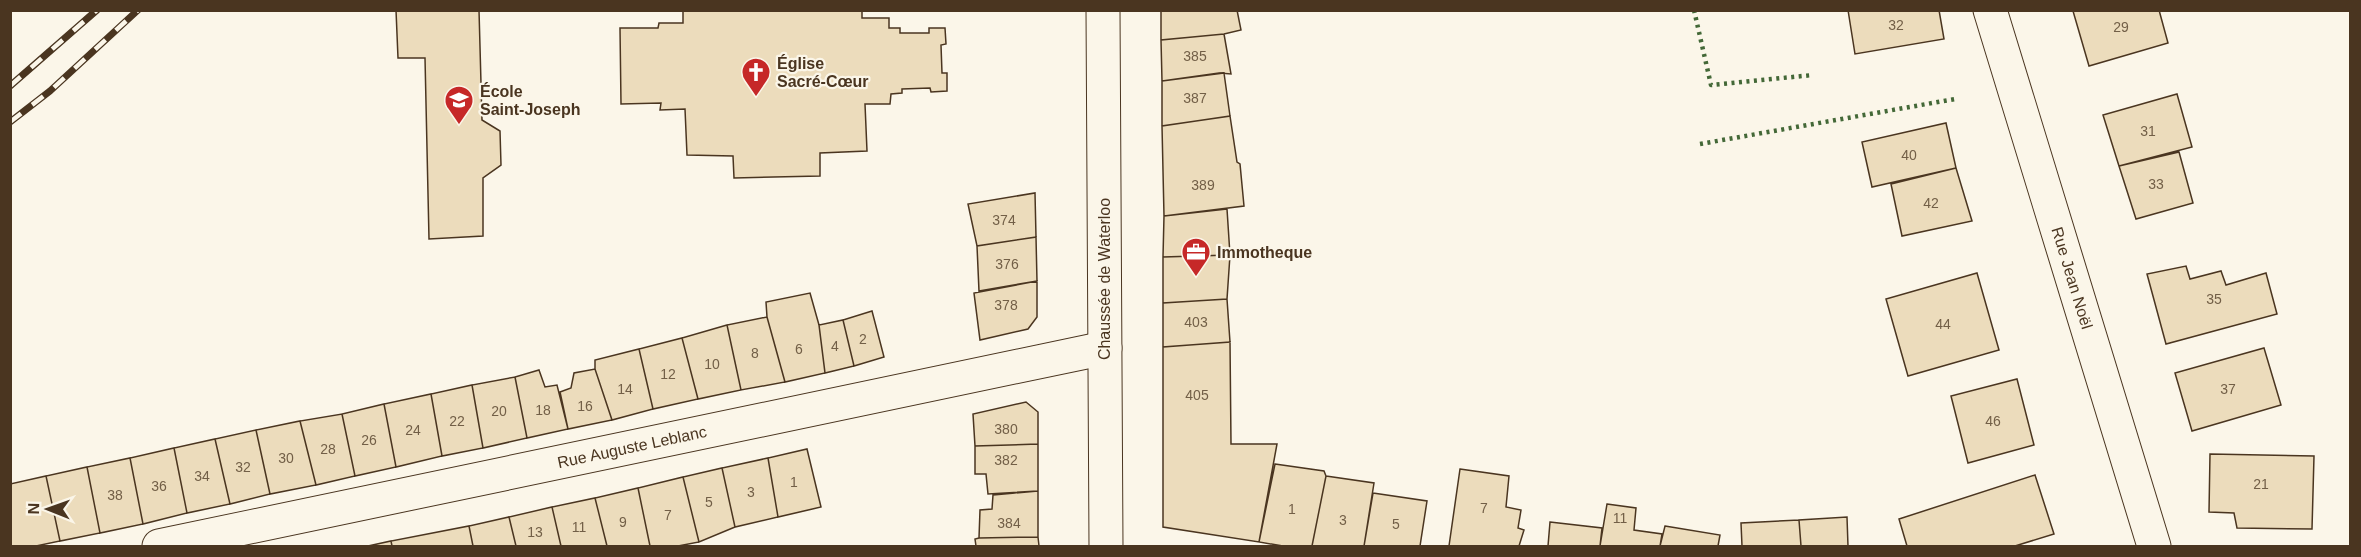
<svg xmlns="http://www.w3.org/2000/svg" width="2361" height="557" viewBox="0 0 2361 557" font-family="Helvetica,sans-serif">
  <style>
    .building { fill: #ecdcbc; stroke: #4a3520; stroke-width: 1.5 }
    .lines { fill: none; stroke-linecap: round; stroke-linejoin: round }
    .minor-casing { stroke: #4a3520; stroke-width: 35 }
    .major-casing { stroke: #4a3520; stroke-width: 35 }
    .minor { stroke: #fbf6e9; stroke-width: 33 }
    .major { stroke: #fbf6e9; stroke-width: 33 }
    .rail-casing { stroke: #4a3520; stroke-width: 7 }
    .rail { stroke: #fbf6e9; stroke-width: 4.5; stroke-dasharray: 14; stroke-linecap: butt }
    .hedge { stroke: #436837; stroke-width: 4.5; stroke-dasharray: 3 4.5; stroke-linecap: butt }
    .labels { text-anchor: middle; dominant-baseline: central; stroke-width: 4.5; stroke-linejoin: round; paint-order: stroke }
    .number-label { font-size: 14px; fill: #725f47 }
    .poi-label { font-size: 16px; font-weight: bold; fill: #4a3520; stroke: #fbf6e9; text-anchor: start }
    .street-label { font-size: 16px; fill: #4a3520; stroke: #fbf6e9 }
  </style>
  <rect width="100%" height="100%" fill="#fbf6e9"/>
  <path class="building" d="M396,10H479L482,120L500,131L501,165L483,178V236L429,239L425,58H398Z
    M683,10H862V18H889V28H900V33H929V28H945L946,44L941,45L942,73H947V91L931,92L930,88L902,89V93L891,94L890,104H865L867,151L820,153V176L734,178L733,156L687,155L685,109L660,110L661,103L621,104L620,28H658L659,23H683Z
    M1161,10H1237L1241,30L1224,34L1161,40Z
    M1848,10H1939L1944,39L1855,54Z
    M2159,10L2168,43L2089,66L2073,11Z
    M1224,34L1231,74L1219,73L1162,81L1161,40Z
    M1224,73L1230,116L1162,126V81Z
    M2177,94L2192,147L2119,166L2103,115Z
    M1230,116L1237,162L1240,164L1244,206L1164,216L1162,126Z
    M1946,123L1956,168L1872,187L1862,142Z
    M2179,152L2193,203L2136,219L2119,166Z
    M1956,168L1972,221L1902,236L1891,184Z
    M1035,193L1036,237L977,246L968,204Z
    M1227,209L1230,255L1163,257L1164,216Z
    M1036,237L1037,281L979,291L977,246Z
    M1230,255L1227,299L1163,303V257Z
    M2186,266L2190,279L2221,271L2226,285L2266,273L2277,314L2166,344L2147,274Z
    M1977,273L1999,350L1908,376L1886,299Z
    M1037,281V317L1028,329L980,340L974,293Z
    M810,293L819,325L825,373L785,382L767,317L766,302Z
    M1227,299L1230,342L1163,347V303Z
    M872,311L884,357L854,366L843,320Z
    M767,317L785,382L741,390L727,325Z
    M843,320L854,366L825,373L819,325Z
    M727,325L741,390L698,399L682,338Z
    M682,338L698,399L653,409L639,349Z
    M1230,342L1231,444H1277L1259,542L1163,527V347Z
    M2264,348L2281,405L2192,431L2175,373Z
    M639,349L653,409L612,420L595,369V360Z
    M595,369L612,420L568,429L560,392L571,388L574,373Z
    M539,370L545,387L557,385L568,429L527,438L515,377Z
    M515,377L527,438L483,448L472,385Z
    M2017,379L2034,445L1968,463L1951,396Z
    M472,385L483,448L442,456L431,394Z
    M431,394L442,456L396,467L384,404Z
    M1026,402L1038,412V444L975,446L973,414Z
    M384,404L396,467L355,476L342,414Z
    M342,414L355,476L316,485L300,421Z
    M300,421L316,485L270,494L256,430Z
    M256,430L270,494L230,504L215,439Z
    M215,439L230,504L187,513L174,448Z
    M1038,444V491L988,494L986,474H975V446Z
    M174,448L187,513L143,524L130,458Z
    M807,449L821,507L778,517L768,458Z
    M2210,454L2314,456L2312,529L2237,528L2234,513L2209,512Z
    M130,458L143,524L100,533L87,467Z
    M768,458L778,517L735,527L722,468Z
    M1275,464L1324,471L1326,476L1312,546H1283L1259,542Z
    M87,467L100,533L60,541L46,476Z
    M722,468L735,527L699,542L683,477Z
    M1460,469L1509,476L1506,507L1521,510L1518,528L1524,530L1519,546H1449Z
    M2035,475L2054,534L2015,546H1907L1899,519Z
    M46,476L60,541L36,546H10V484Z
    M1326,476L1374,483L1364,546H1312Z
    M683,477L699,542L678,546H650L638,488Z
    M638,488L650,546H607L595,498Z
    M1038,491V537L979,538L980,510L992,509L993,495Z
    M1373,493L1427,501L1420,546H1364Z
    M595,498L607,546H561L552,507Z
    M1607,504L1636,508L1634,530L1662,534L1660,546H1600Z
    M552,507L561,546H516L509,517Z
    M509,517L516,546H473L469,526Z
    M1847,517L1848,546H1801L1799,520Z
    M1799,520L1801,546H1742L1741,523Z
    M1550,522L1602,528L1600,546H1548Z
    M469,526L473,546H392L391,541Z
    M1665,526L1720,535L1718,546H1660Z
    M1038,537L1039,546H976L975,539L979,538Z
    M391,541L392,546H368Z"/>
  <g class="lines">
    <g class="minor-casing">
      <path id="minor" d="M1990,10L2154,546
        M159,546L1105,348"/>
    </g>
    <g class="major-casing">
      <path id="major" d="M1103,10L1106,546"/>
    </g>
    <use href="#minor" class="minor"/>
    <use href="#major" class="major"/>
    <g class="rail-casing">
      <path id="rail" d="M10,86L97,10
        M10,122L50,91L138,10"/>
    </g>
    <use href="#rail" class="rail"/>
    <path class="hedge" d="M1694,10L1711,85L1813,75
      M1700,144L1955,99"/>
  </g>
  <defs>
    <g id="church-pin" transform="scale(1.5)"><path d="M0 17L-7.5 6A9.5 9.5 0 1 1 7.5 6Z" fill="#c62828" stroke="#fbf6e9"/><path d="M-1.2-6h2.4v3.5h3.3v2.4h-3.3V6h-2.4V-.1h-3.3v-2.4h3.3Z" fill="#fff"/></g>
    <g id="school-pin" transform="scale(1.5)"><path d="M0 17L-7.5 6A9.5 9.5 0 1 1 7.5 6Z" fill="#c62828" stroke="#fbf6e9"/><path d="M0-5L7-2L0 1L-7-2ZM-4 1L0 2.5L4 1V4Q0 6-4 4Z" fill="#fff"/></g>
    <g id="office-pin" transform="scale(1.5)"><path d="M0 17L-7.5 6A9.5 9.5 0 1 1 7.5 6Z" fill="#c62828" stroke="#fbf6e9"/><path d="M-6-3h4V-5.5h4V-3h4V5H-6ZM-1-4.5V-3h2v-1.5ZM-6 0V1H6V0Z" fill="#fff"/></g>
  </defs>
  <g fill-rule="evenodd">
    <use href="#church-pin" x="756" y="72"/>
    <use href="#school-pin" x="459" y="100"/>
    <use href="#office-pin" x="1196" y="252"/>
  </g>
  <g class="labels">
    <g class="number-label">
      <text x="1896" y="25">32</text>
      <text x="2121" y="27">29</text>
      <text x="1195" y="56">385</text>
      <text x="1195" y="98">387</text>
      <text x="2148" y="131">31</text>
      <text x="1909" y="155">40</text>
      <text x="2156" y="184">33</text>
      <text x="1203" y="185">389</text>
      <text x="1931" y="203">42</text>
      <text x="1004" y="220">374</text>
      <text x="1007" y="264">376</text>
      <text x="2214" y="299">35</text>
      <text x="1006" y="305">378</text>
      <text x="1196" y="322">403</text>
      <text x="1943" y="324">44</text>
      <text x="863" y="339">2</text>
      <text x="835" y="346">4</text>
      <text x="799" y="349">6</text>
      <text x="755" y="353">8</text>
      <text x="712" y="364">10</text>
      <text x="668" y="374">12</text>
      <text x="625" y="389">14</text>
      <text x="2228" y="389">37</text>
      <text x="1197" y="395">405</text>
      <text x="585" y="406">16</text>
      <text x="543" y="410">18</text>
      <text x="499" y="411">20</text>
      <text x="457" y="421">22</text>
      <text x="1993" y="421">46</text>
      <text x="1006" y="429">380</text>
      <text x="413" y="430">24</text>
      <text x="369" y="440">26</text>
      <text x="328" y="449">28</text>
      <text x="286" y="458">30</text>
      <text x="1006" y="460">382</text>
      <text x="243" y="467">32</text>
      <text x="202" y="476">34</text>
      <text x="794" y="482">1</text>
      <text x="2261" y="484">21</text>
      <text x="159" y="486">36</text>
      <text x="751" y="492">3</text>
      <text x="115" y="495">38</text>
      <text x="709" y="502">5</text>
      <text x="1484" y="508">7</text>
      <text x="1292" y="509">1</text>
      <text x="668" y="515">7</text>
      <text x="1620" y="518">11</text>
      <text x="1343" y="520">3</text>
      <text x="623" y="522">9</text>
      <text x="1009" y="523">384</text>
      <text x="1396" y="524">5</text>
      <text x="579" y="527">11</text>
      <text x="535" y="532">13</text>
    </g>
    <g class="poi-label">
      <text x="777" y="63">Église<tspan x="777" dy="18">Sacré-Cœur</tspan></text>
      <text x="480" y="91">École<tspan x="480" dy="18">Saint-Joseph</tspan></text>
      <text x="1217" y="252">Immotheque</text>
    </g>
    <g class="street-label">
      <text transform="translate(2072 278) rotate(73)">Rue Jean Noël</text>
      <text transform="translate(1104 279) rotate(-90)">Chaussée de Waterloo</text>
      <text transform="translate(632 447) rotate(-12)">Rue Auguste Leblanc</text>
    </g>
  </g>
  <rect width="2361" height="557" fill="none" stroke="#4a3520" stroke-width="24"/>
  <g transform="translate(48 509) rotate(271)" stroke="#fbf6e9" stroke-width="4.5" paint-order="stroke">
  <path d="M0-4.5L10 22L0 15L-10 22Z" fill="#4a3520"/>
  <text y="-9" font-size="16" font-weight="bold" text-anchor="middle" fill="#4a3520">N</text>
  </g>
</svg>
